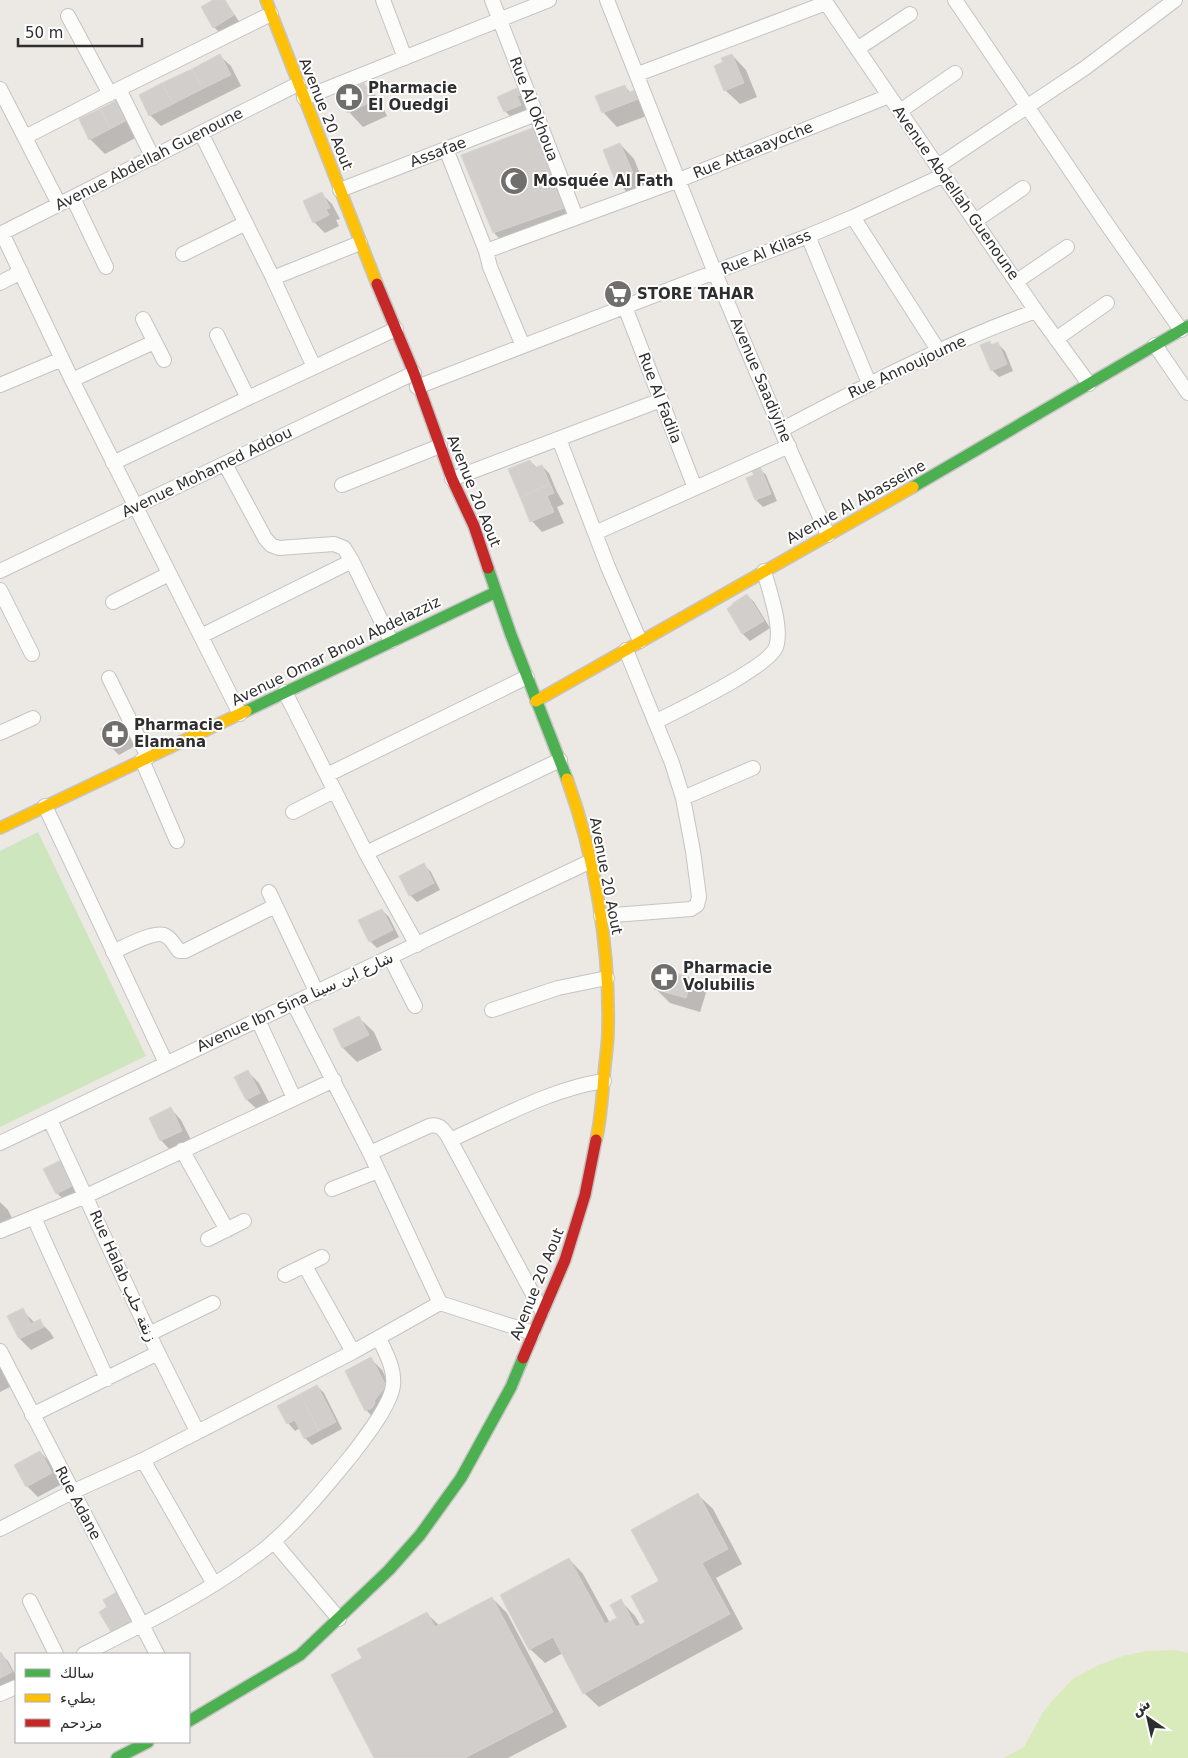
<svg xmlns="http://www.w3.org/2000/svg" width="1188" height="1758" viewBox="0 0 1188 1758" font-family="'DejaVu Sans',Cairo,sans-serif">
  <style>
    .green { fill: #cee6be }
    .pitch { fill: #d9eabb }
    .shadow { fill: #0003 }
    .building { fill: #d1cecb; stroke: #d7d4d0 }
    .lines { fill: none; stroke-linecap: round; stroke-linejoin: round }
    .street-casing { stroke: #c5c4c5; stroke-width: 16 }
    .fast-casing { stroke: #c5c4c5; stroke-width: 14 }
    .slow-casing { stroke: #c5c4c5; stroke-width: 14 }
    .jam-casing { stroke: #c5c4c5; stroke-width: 14 }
    .street { stroke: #fcfcfb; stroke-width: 14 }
    .fast { stroke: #4caf50; stroke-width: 11 }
    .slow { stroke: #ffc107; stroke-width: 11 }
    .jam { stroke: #c62828; stroke-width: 11 }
    .labels { text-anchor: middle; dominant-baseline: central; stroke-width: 4; stroke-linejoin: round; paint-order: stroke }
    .poi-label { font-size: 15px; font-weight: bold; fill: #2e2e2e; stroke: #fff; text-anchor: start }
    .street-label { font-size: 15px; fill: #2e2e2e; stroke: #fff }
  </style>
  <rect width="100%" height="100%" fill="#ece8e4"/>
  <path class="green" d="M38,832L146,1056L0,1127V851Z"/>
  <path class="pitch" d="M1175,1650L1188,1653V1758H1004L1024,1747L1042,1714L1052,1701L1074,1678L1099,1665L1123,1656L1147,1651Z"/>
  <path class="shadow" d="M215,0H225L240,23L221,34L214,27Z
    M732,55L746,70L757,97L740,104L725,90V63Z
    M220,56L231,66L241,86L161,126L150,115Z
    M364,84L379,99L387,116L363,127L349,112L351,104Z
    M624,86L631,93L635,92L649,106L652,114L617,127L603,112Z
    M517,89L532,104L519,126L505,111Z
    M134,116L143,134L105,154L90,139Z
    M534,128L581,222L508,247L494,233Z
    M620,144L634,159L646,188L633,198L619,184Z
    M321,193L332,204L340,219L336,220L339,226L325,233L314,222Z
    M990,343L993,346L998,344L1005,351L1013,371L999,377L992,370Z
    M530,461L537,468L542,466L549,473L557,492L564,504L557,507L564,523L542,532L532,521Z
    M759,468L766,475L777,501L763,507L756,500L747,479L755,476Z
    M747,595L754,602L770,628L750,641L743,634L728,609Z
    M119,721L126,728L135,746L119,755L112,748Z
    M424,865L431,872L440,890L417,902L410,895Z
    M382,910L389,917L399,937L377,948L370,941Z
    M691,979L706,993L700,1012L670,1003L656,989Z
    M359,1018L374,1032L382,1050L357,1062L343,1048L334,1030Z
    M248,1072L259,1083L270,1104L258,1110L247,1100Z
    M171,1109L181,1120L192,1142L171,1151L161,1140Z
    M65,1159L92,1198L72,1208L57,1193Z
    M0,1202L8,1210L16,1226L0,1234Z
    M22,1310L35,1323L39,1321L50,1332L54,1338L31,1350L20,1339L9,1317Z
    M0,1356L16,1384L0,1392Z
    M371,1359L382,1370L396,1398L377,1421L366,1410Z
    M317,1386L324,1393L342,1429L312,1445L305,1438L300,1428L295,1431L288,1423Z
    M40,1452L51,1463L62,1484L38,1497L27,1486L16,1466Z
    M698,1495L713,1509L742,1564L716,1578L743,1629L599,1707L584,1693L563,1653L545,1663L530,1649L569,1559L583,1574L610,1623L619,1618L621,1601L635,1616L641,1626L647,1623L661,1581Z
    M118,1593L140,1627L119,1639L112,1632L109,1608Z
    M492,1598L507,1613L567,1727L508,1758H376L363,1659L426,1613L440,1626Z
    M0,1654L8,1661L16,1676V1680L0,1689Z"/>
  <path class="building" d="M213,0H225L234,15L213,28L201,7Z
    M220,54L231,75L202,89L192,69Z
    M732,54L744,83L724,91L714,66L723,62L721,58Z
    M192,69L202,89L173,104L162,83Z
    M162,83L173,104L149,116L139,95Z
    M364,83L373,101L347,113L344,106L349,104L344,92Z
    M625,85L628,93L635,90L638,99L602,113L595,96Z
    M517,88L520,95L517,96L521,105L504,112L497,97Z
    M119,99L129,119L110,129L100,109Z
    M100,109L110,129L89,140L79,119Z
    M535,127L567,207L493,233L461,155Z
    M620,143L633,173L625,177L627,181L617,185L603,150Z
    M322,192L330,208L326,209L329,215L313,223L303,201Z
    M990,341L991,345L998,342L1007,364L991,371L980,345Z
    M530,460L534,468L542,465L550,484L520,497L508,469Z
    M760,466L771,494L755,500L746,478L754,475L751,470Z
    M550,484L554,493L547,496L554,512L530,522L520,497Z
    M747,594L764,621L742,634L727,609L733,604V603Z
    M119,720L129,739L110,749L100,729Z
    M424,863L434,883L409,896L399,876Z
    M382,909L393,930L369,942L358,920Z
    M660,969L692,978L686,998L654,989Z
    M359,1016L369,1035L342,1048L333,1029Z
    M248,1070L260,1093L246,1100L234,1077Z
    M171,1107L182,1131L160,1141L149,1118Z
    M65,1158L78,1183L56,1194L43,1169Z
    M23,1308L31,1324L40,1319L44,1327L19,1339L7,1316Z
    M371,1357L386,1386L374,1401L375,1403L372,1408L365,1411L345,1371Z
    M317,1385L336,1422L319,1431L300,1394Z
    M300,1394L319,1431L304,1439L295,1420L287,1424L277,1406Z
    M40,1451L52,1473L26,1487L14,1465Z
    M698,1493L728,1549L702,1563L730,1614L583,1694L553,1637L529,1650L500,1595L569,1558L605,1624L617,1618L610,1605L621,1599L636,1627L645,1622L631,1596L659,1581L631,1530Z
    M118,1591L134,1620L111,1632L99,1612L107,1607L103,1600Z
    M492,1597L553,1712L465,1758H374L331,1675L362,1658L357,1649L427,1612L435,1627Z
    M1,1652L12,1672L0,1678V1653Z"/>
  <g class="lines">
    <g class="street-casing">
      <path id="street" d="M383,0L405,58
        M492,0L576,217
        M607,0L715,273L781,430L828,535
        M824,0L1036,311L1089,384
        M955,0L1104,220L1181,330
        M68,16L110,94
        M857,49L910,14
        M638,74L826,3
        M0,89L59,204
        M119,89L153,158
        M304,98L549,0
        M900,111L955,73
        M201,133L273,278L360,243
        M25,137L119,89L271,14
        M446,149L486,251
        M938,166L1085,68L1175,0
        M340,190L536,114
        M73,198L106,267
        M853,217L938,350
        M975,221L1023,188
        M2,233L72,380L240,714
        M0,234L298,84
        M808,236L869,383
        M183,254L246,223
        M273,278L314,367
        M1017,281L1067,247
        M0,283L21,272
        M625,307L695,488
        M143,319L164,360
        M217,335L248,398
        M1056,339L1107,303
        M1155,345L1188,393
        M523,346L490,267L486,251L679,180L889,96
        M72,380L154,342
        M0,385L62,359
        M417,387L808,236L853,217L944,175
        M781,430C864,386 947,343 1036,311
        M559,439L608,567L640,641
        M113,463L248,398L396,329
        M225,464L265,538L271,545L279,548L334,544L344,548L352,561
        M452,479L661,400
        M342,485L440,446
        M595,533L789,446
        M0,571L414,373
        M0,590L32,654
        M113,602L169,574
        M201,636L352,561L391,641
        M109,678L148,757
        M285,692L366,853L417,945
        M655,722C678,710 768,668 776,647C783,628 769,590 764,571
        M0,733L33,718
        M142,760L177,841
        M327,775L527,677
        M683,798L753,768
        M45,806L166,1063
        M293,812L334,791
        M366,853L560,760
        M269,892L317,993
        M601,916L691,909L697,905L699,897L693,851L683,798L672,763L626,650
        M113,952C124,947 157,929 166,936C172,939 175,946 179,951H185L275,906
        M390,957L415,1006
        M294,1004L370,1153L440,1303L533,1333
        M492,1010L558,988L607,978
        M258,1020L294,1098
        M50,1120L158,1353L197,1431
        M450,1140C500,1118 550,1089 604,1081
        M0,1143L591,861
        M182,1150L227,1230
        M370,1153L429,1126C440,1123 445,1131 450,1140L542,1311
        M332,1189L378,1171
        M34,1218L107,1379
        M0,1231L86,1196L334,1080
        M208,1239L244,1221
        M305,1266L353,1352
        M285,1275L322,1257
        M149,1334L213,1303
        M0,1351L157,1654
        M32,1415L158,1353
        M143,1460L214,1584
        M0,1529L72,1492L143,1460L353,1352L440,1303
        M274,1542L339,1619
        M30,1601L56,1654
        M84,1654C135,1628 186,1604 233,1572C247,1562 263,1552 275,1540C303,1515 327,1485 351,1456C364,1439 391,1405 393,1385C395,1368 385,1352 379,1338
        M0,1694L16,1687"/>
    </g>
    <g class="fast-casing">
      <path id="fast" d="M913,487L1188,326
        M488,568L511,635L567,779
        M246,711L496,592
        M189,1721L300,1655L389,1570L420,1535L461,1478L511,1387L523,1358
        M117,1758L148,1742"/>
    </g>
    <g class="slow-casing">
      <path id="slow" d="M266,0L377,284
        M536,701L913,487
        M567,779C595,856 610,948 608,1030C608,1045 605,1061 604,1076C602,1098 601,1119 596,1140
        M0,828L246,711"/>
    </g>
    <g class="jam-casing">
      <path id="jam" d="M377,284L414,373L452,479L474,526L488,568
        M523,1358L565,1260L585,1195L596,1140"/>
    </g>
    <use href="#street" class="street"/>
    <use href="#fast" class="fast"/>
    <use href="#slow" class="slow"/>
    <use href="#jam" class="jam"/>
  </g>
  <defs>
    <g id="pharmacy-disc" transform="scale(1.4375)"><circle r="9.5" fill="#706f6e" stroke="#fff"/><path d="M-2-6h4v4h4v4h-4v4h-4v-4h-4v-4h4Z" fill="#fff"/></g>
    <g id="mosque-disc" transform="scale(1.4375)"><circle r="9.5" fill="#706f6e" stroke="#fff"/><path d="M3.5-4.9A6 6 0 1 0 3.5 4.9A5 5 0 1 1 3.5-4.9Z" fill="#fff"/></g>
    <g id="supermarket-disc" transform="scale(1.4375)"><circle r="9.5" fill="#706f6e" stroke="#fff"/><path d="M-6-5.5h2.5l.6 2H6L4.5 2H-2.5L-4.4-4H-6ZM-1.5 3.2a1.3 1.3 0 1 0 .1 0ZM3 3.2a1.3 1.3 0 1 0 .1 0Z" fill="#fff"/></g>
  </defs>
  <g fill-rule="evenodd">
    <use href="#pharmacy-disc" x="349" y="97"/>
    <use href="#mosque-disc" x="514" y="181"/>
    <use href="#supermarket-disc" x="618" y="294"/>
    <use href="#pharmacy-disc" x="115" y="734"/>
    <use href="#pharmacy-disc" x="664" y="977"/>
  </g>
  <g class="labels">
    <g class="poi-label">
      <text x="368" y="88">Pharmacie<tspan x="368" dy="17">El Ouedgi</tspan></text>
      <text x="533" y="181">Mosquée Al Fath</text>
      <text x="637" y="294">STORE TAHAR</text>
      <text x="134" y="725">Pharmacie<tspan x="134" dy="17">Elamana</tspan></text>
      <text x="683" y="968">Pharmacie<tspan x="683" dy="17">Volubilis</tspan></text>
    </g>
    <g class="street-label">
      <text transform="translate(534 109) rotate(69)">Rue Al Okhoua</text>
      <text transform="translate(326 114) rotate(68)">Avenue 20 Aout</text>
      <text transform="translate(753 150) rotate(-22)">Rue Attaaayoche</text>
      <text transform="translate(438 152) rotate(-21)">Assafae</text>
      <text transform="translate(149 159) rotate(-27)">Avenue Abdellah Guenoune</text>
      <text transform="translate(956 193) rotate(55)">Avenue Abdellah Guenoune</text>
      <text transform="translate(766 252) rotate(-22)">Rue Al Kilass</text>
      <text transform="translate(907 367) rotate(-25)">Rue Annoujoume</text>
      <text transform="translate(761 380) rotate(67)">Avenue Saadiyine</text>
      <text transform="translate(660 398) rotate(69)">Rue Al Fadila</text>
      <text transform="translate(207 472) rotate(-26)">Avenue Mohamed Addou</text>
      <text transform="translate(474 491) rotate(68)">Avenue 20 Aout</text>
      <text transform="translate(856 502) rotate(-29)">Avenue Al Abasseine</text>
      <text transform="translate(336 651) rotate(-26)">Avenue Omar Bnou Abdelazziz</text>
      <text transform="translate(606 876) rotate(79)">Avenue 20 Aout</text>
      <text transform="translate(295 1002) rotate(-25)">Avenue Ibn Sina شارع ابن سينا</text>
      <text transform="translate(123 1276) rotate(66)">Rue Halab زنقة حلب</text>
      <text transform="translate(537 1284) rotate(-68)">Avenue 20 Aout</text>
      <text transform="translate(78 1503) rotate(62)">Rue Adane</text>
    </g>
  </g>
  <rect x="15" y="1653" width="175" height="90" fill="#ffffff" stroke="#ababab"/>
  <rect x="25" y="1669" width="25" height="8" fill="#4caf50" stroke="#ababab"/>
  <text x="60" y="1678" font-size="15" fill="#2e2e2e">سالك</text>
  <rect x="25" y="1694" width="25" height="8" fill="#ffc107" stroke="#ababab"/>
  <text x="60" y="1703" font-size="15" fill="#2e2e2e">بطيء</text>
  <rect x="25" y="1719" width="25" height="8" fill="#c62828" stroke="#ababab"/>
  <text x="60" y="1728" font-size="15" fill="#2e2e2e">مزدحم</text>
  <g transform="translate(1148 1718) rotate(326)" stroke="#ffffff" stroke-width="4" paint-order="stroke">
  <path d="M0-4L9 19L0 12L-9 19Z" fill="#2e2e2e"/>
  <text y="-8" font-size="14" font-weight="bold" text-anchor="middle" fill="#2e2e2e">ش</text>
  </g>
  <path d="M18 38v8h124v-8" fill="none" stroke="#2e2e2e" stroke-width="2.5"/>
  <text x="25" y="38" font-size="15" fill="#2e2e2e" stroke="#ffffff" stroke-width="4" paint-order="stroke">50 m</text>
</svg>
